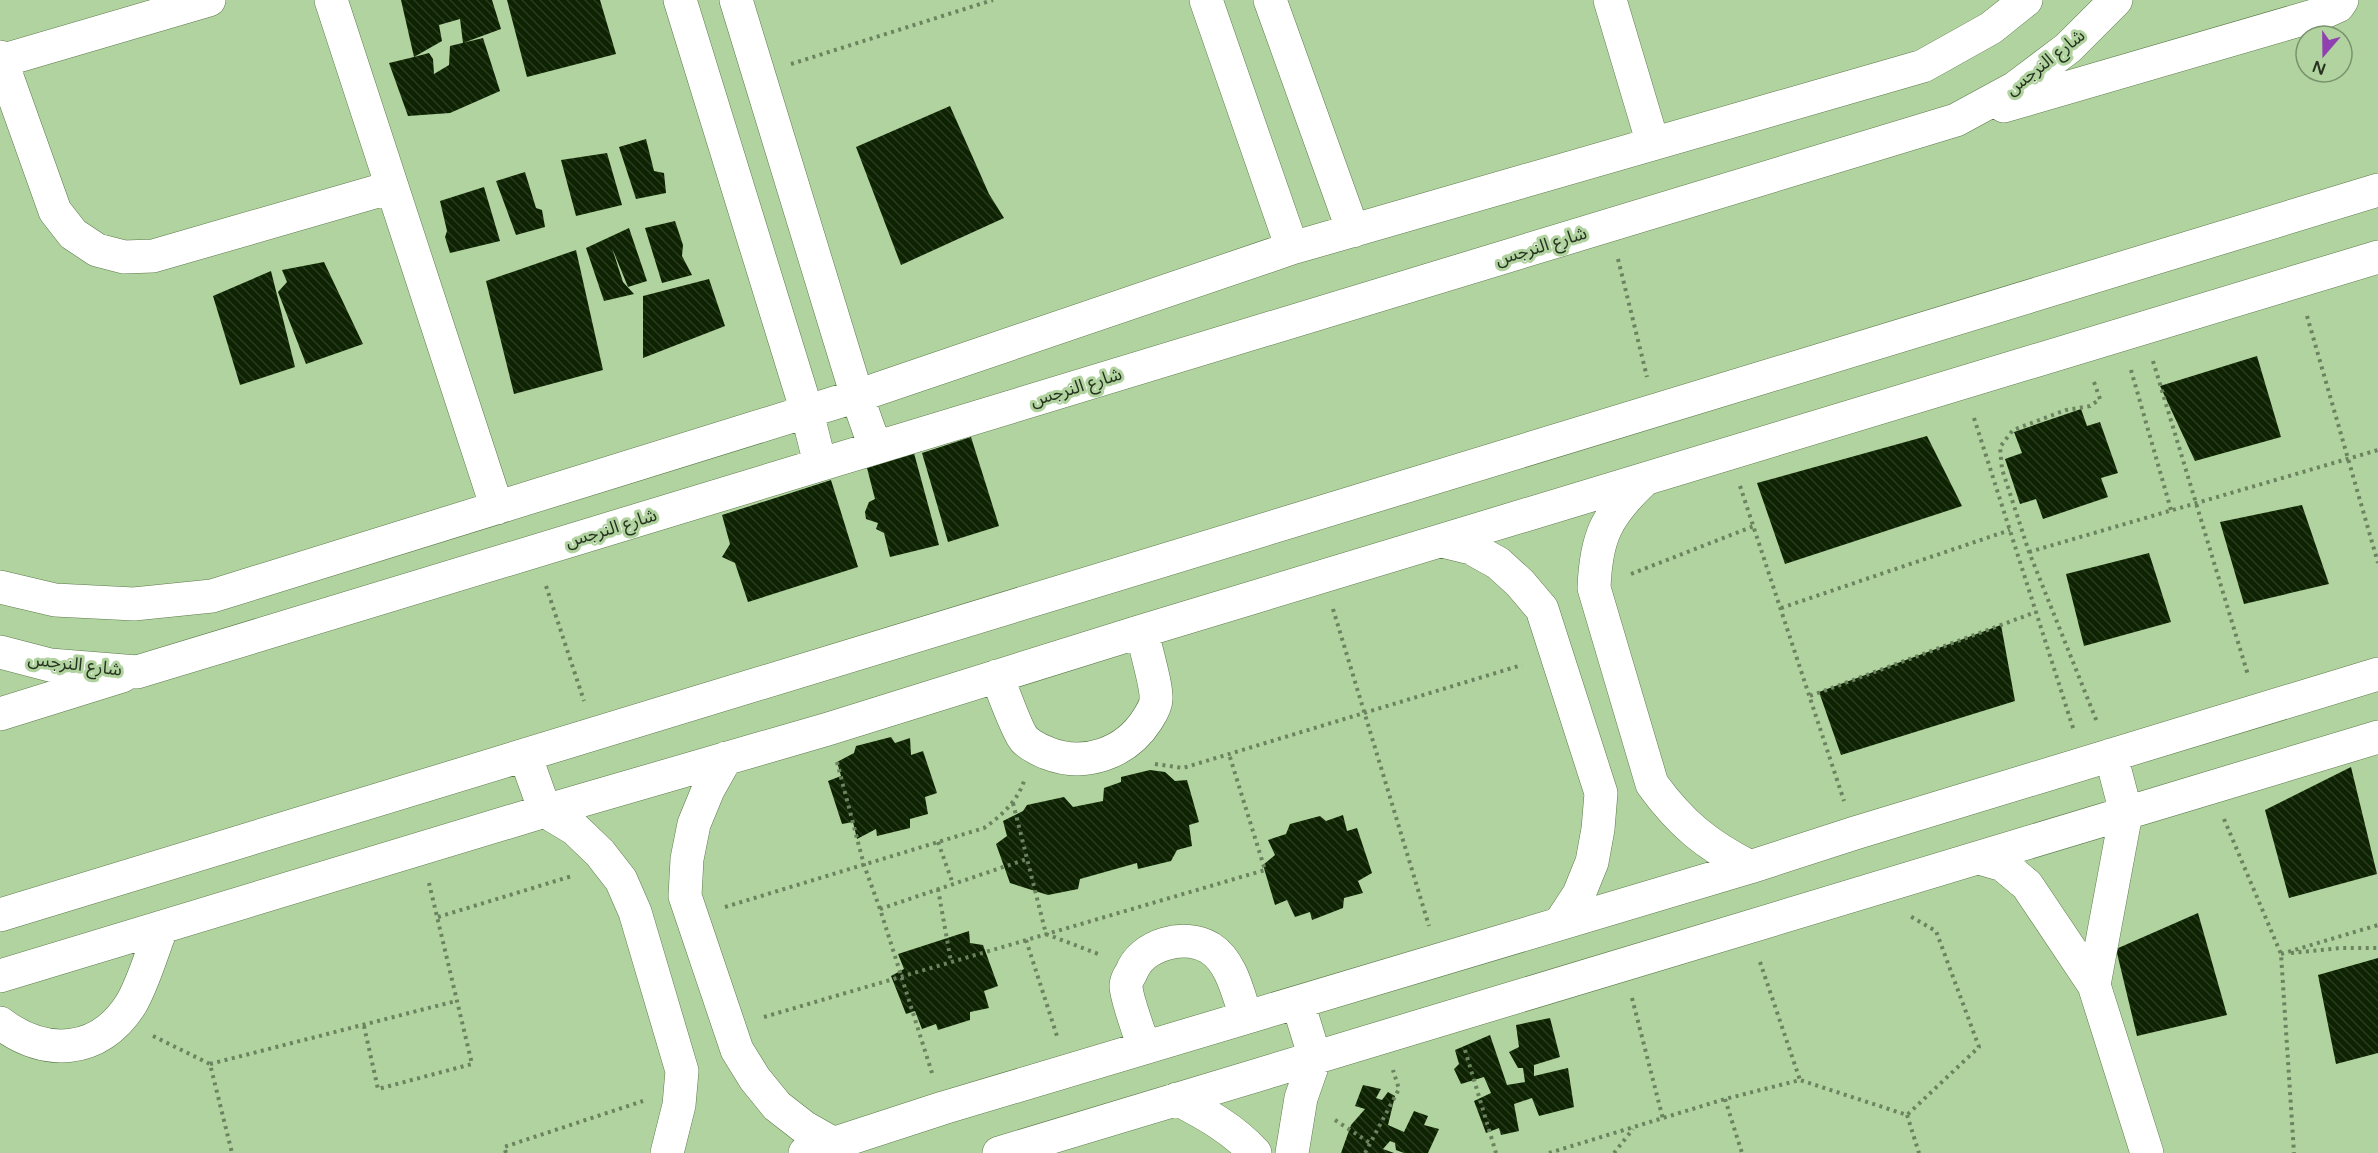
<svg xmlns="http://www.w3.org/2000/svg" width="2378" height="1153" viewBox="0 0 2378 1153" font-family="'Varela Round','Noto Sans Arabic',sans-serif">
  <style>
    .building { fill: url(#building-back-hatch) }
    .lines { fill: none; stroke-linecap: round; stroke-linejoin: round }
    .minor-casing { stroke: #5b7a4a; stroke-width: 34 }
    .path { stroke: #6b835f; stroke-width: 4; stroke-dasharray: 3 4.5; stroke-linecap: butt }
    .minor { stroke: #fff; stroke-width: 33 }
    .labels { text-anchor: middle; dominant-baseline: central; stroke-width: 6; stroke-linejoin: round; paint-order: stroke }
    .street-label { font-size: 18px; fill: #26331f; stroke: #b1d39f }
  </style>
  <defs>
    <pattern id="building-back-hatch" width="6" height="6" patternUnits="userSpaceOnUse" patternTransform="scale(1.5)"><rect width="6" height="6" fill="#0e2302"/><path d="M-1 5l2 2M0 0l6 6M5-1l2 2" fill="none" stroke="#283b1e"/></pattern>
  </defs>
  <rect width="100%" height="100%" fill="#b1d39f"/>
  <path class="building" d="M401,0H492L501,29L463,43L460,19L439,25L442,41L414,57L429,53L433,59L434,74L449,65L450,46L483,38L500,91L450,113L408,116L389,63L414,57Z
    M507,0H600L616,54L527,77Z
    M950,106L989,194L1004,218L901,265L856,147Z
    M646,139L654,171L664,173L666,193L636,199L619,147Z
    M607,153L622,205L576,216L561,160Z
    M525,172L536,208L542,210L545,227L516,235L496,181Z
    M484,187L500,241L450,253L445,237L447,231L440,201Z
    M675,221L683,245L682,256L692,275L662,283L645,228Z
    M629,228L647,281L628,287L612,248L623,282L634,294L604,301L586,248Z
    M576,250L603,370L514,394L486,281Z
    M324,262L363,344L306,364L278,292L287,282L282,270Z
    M271,271L295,367L240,385L213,296Z
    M709,279L725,326L643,358V296Z
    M2257,356L2281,437L2195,461L2160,386Z
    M2081,409L2087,426L2100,422L2118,473L2101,478L2108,497L2043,519L2036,499L2020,504L2005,459L2022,453L2014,432Z
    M1927,436L1962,506L1785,564L1757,483Z
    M971,437L999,526L948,542L922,453Z
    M914,453L939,545L890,557L884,533L876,529L878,523L866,519L865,512L869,502L875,499L867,468Z
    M831,480L858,567L748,602L735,563L722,557L730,544L722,515Z
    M2302,505L2329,584L2244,604L2220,522Z
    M2149,553L2171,622L2084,646L2066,574Z
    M2001,625L2015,701L1841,755L1819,692Z
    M891,737L895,743L910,738L911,755L923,751L937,793L925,797L928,814L910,819V828L877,836L876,829L857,839L853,822L842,824L828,781L841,776L837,762L854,753L856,746Z
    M2351,767L2377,874L2289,898L2265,810Z
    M1150,770L1165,772L1175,781L1187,780L1199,822L1189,825L1192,846L1177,850L1171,861L1138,869L1137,863L1080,879L1078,889L1048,895L1010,883L996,844L1007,836L1003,821L1023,811L1027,805L1064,797L1073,807L1103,801L1104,788L1121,782V777Z
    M1343,815L1347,831L1357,828L1372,873L1358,881L1363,893L1344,898L1343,908L1312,920L1310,912L1295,917L1287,900L1275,905L1263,865L1275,855L1268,840L1286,834L1290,824L1320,816L1326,821Z
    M2198,913L2227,1015L2137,1036L2116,949Z
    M969,931L970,943L983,945L998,986L984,991L989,1008L970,1012V1020L938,1030L936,1024L922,1029L915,1011L906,1014L891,976L904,969L898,954Z
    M2378,958V1053L2336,1064L2318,975Z
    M1550,1018L1560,1057L1534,1065V1076L1568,1068L1574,1107L1539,1116L1532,1098L1514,1104L1519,1131L1501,1135L1499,1128L1486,1133L1474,1101L1491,1093L1484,1077L1461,1084L1454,1069L1459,1064L1455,1050L1490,1035L1507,1085L1525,1082L1523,1068H1518L1509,1052L1519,1047L1516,1025Z
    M1363,1085L1381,1089L1376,1098L1382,1100L1388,1092L1395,1096L1388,1125L1404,1132L1414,1111L1428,1116L1424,1125L1439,1129L1428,1153H1404L1396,1150L1395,1143L1390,1141L1383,1149L1394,1153H1341L1351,1125L1365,1109L1355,1106Z"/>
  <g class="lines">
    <g class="minor-casing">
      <path id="minor" d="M331,0L497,508
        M680,0L807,412L820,464
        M736,0L857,396L875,447
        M1206,0L1292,248
        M1270,0L1353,231
        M1610,0L1653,144
        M0,57L55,211L73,234L97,250L124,257L153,256L392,187
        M1,61L209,0
        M2004,106L2320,14L2338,6L2342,0
        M1643,481C1606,516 1596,537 1594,588L1652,784C1681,824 1707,845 1750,867
        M1442,541L1471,548L1498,563L1520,583L1542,609L1601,793L1598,829L1592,862L1579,894L1560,923
        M0,587L55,600L134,604L212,596L857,396L1292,248L1923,66L1991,28L2026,0
        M0,652L50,665L137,672L1956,120L2015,88L2068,48L2116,0
        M997,676C1002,689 1017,731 1024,739C1030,746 1040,750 1047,753C1085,768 1126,753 1147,720C1151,714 1156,705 1156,699C1157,686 1145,647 1142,631
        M0,714L122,676
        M525,755L545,811L575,829L600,853L621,880L635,912L682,1071L679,1105L667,1153
        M726,758L708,790L694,824L687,859L685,896L737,1050L755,1079L777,1106L804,1127L834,1144
        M1979,858L2003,865L2027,885L2094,985L2147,1153
        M0,915L2378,190
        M0,976L545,811L828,729L1142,631L2378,257
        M2094,985L2126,813L2111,755
        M0,1023C45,1057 99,1055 131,1004C144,982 152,951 162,927
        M1144,1048C1140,1034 1126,998 1126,986C1126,982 1129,976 1131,973C1142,944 1184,933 1210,948C1232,962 1238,994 1246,1017
        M1177,1099C1206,1114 1233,1129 1255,1153
        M805,1153L943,1108L1750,867L1855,833L2378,674
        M999,1153L2378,737
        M1292,1153L1301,1098L1315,1058L1298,1003"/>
    </g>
    <path class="path" d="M791,64L993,0
      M1618,259L1647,377
      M2307,316L2378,563
      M2153,361L2248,675
      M2131,370L2171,510
      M2094,382L2100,399L2090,406L2066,410L2013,430L2000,447L2002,469L2029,552L2097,722
      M1974,418L2074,731
      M1740,486L1844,801
      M2029,552L2378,450
      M1631,574L1754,526
      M546,586L584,701
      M1781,608L2010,530
      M1333,609L1429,926
      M1810,696L2036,612
      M837,762L864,865L880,909L932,1073
      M1155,764L1183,768L1522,665
      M1013,803L1046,934L1101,955
      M2224,819L2281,954L2294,1153
      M938,842L953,884
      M938,889L951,962
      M725,907L984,828C1001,816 1017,802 1024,781
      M880,909L1027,859
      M438,917L572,876
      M1026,940L1057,1036
      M2291,953L2340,948H2378
      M2281,954L2378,925
      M1760,962L1800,1080
      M1632,998L1663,1119
      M764,1017L1265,870L1229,754
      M364,1026L378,1089L472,1064L429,883
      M153,1036L210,1064L232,1153
      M1465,1050L1496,1153
      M210,1064L456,1001
      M1725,1099L1742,1153
      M1907,1115L1919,1153
      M1335,1120L1370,1143
      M506,1153L504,1147L643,1101
      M1365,1153L1399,1089L1393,1070
      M1549,1153L1725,1099L1800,1080L1907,1115L1979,1047L1936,931L1910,916
      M1614,1153L1633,1129"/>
    <use href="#minor" class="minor"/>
  </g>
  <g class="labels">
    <g class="street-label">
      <text transform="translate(2045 62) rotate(-38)">شارع النرجس</text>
      <text transform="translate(1541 246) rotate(-17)">شارع النرجس</text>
      <text transform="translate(1076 387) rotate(-17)">شارع النرجس</text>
      <text transform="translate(611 528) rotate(-17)">شارع النرجس</text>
      <text transform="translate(75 664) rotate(7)">شارع النرجس</text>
    </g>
  </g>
  <g transform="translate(2324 54) rotate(200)"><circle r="28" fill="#b1d39f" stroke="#79936c" stroke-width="1.5"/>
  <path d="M0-4.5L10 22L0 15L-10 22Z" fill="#9040b0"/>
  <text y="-9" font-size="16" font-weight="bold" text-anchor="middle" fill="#26331f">N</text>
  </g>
</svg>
